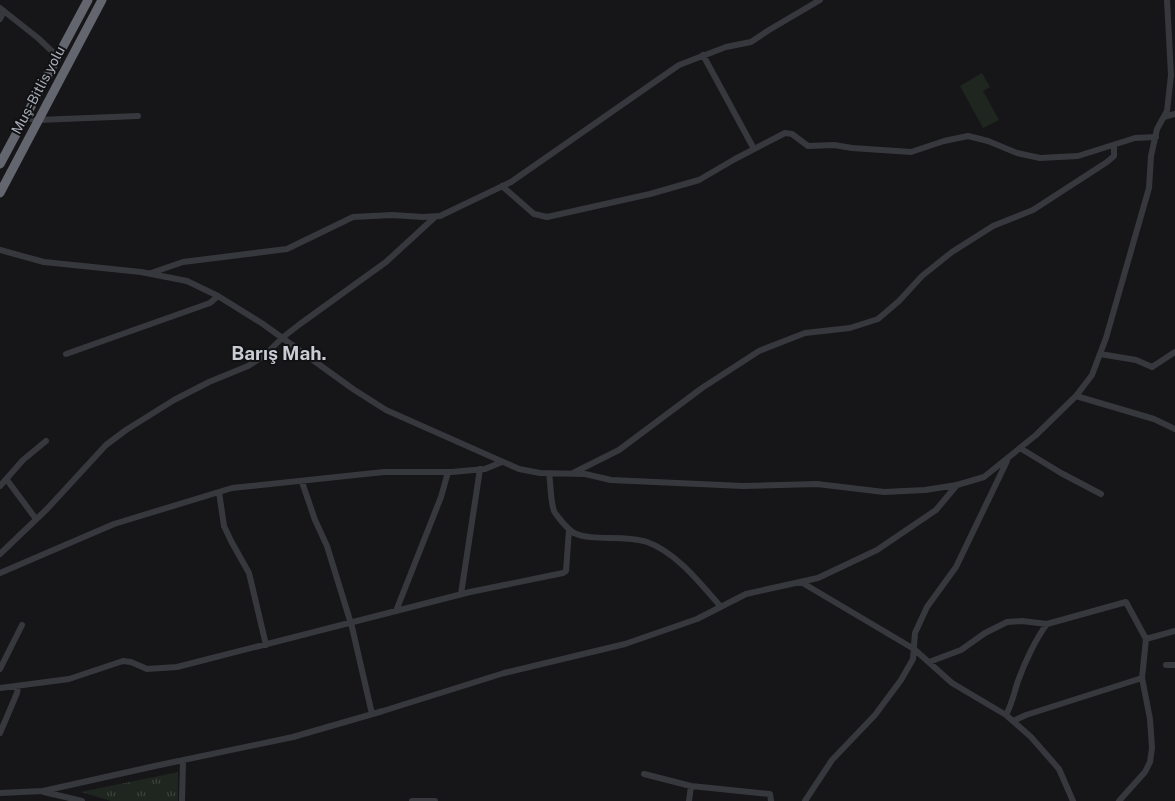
<svg xmlns="http://www.w3.org/2000/svg" width="1175" height="801" viewBox="0 0 1175 801" font-family="'Public Sans',sans-serif">
  <style>
    .grass { fill: url(#grass-tufts) }
    .pitch { fill: #1e261f }
    .lines { fill: none; stroke-linecap: round; stroke-linejoin: round }
    .minor { stroke: #37383d; stroke-width: 6 }
    .highway { stroke: #63666e; stroke-width: 9 }
    .labels { text-anchor: middle; dominant-baseline: central; stroke-width: 4; stroke-linejoin: round; paint-order: stroke }
    .street-label { font-size: 14px; fill: #a8adb8; stroke: #111113 }
    .district-label { font-size: 19px; font-weight: bold; fill: #c9ccd4; stroke: #111113 }
  </style>
  <defs>
    <pattern id="grass-tufts" width="24" height="20" patternUnits="userSpaceOnUse" patternTransform="scale(1.25)"><rect width="24" height="20" fill="#1e261f"/><path d="M3 7l-1-3M5 7V3M7 7l1-3M15 17l-1-3M17 17v-4M19 17l1-3" fill="none" stroke="#3c433d"/></pattern>
  </defs>
  <rect width="100%" height="100%" fill="#161618"/>
  <path class="grass" d="M178,772V801H111L81,792Z"/>
  <path class="pitch" d="M982,73L990,87L983,91L999,120L983,128L960,86Z"/>
  <g class="lines">
    <path class="minor" d="M0,8L38,38L57,56
      M0,19L4,11
      M703,55L754,149
      M1164,117L1175,114
      M25,118L38,120L138,116
      M502,186L534,214L547,217L650,194L699,180L735,159L785,133L792,134L808,146L834,145L852,148L911,152L944,141L968,136L988,141L1017,153L1040,158L1078,156L1135,138L1156,137
      M0,250L44,262L141,272L187,281L218,296L263,324L353,389L386,410L519,469L540,473L585,474L611,480L743,486L817,484L884,492L925,490L957,485L984,477L1036,435L1076,396L1092,375L1106,338L1149,188L1151,156L1157,129L1167,111L1171,75L1167,0
      M151,273L183,262L287,249L353,217L392,215L423,217L440,216L511,182L679,65L726,47L751,42L769,30L820,0
      M66,354L210,303L218,296
      M1100,354L1136,360L1152,367L1175,352
      M1076,396L1154,419L1175,429
      M1020,448L1061,473L1101,494
      M549,473C551,485 550,499 554,511C556,515 560,519 563,523C566,526 570,531 574,533C593,542 624,534 647,542C676,552 701,584 721,607
      M573,473L619,450L702,388L759,351L805,333L850,328L878,319L899,301L922,276L952,252L993,226L1033,210L1107,162L1114,156V145
      M7,480L36,519
      M302,482L315,520L327,546L352,627L372,714
      M0,486L23,460L46,441
      M219,492L224,526L231,541L249,573L266,645
      M0,554L47,509L106,445L126,430L174,400L209,382L248,366L265,355L282,338L300,324L386,262L435,217
      M0,573L114,524L232,488L384,472H452L485,469L502,462
      M801,582L914,649L952,683L1006,715L1031,737L1059,769L1073,801
      M461,594L480,469
      M396,611L441,497L448,472
      M1146,639L1175,631
      M929,662L961,650L985,633L1007,622L1022,621L1047,624L1126,602L1146,639L1142,678L1150,719L1152,748L1150,762L1145,772L1119,801
      M1166,665H1175
      M0,669L22,625
      M0,688L69,679L123,661L131,662L147,669L177,667L470,592L563,573L566,571L569,530
      M1006,715C1012,704 1014,693 1018,681C1024,664 1036,638 1047,624
      M1013,721L1026,715L1142,678
      M0,733L17,693L18,687
      M644,774L691,786L770,794L771,801
      M44,792L82,801
      M0,793L43,791L155,766L293,737L383,711L504,673L625,644L697,619L746,594L818,578L877,550L936,510L957,485
      M182,801L183,760
      M412,801H435
      M689,801L691,786
      M805,801L832,760L875,715L901,680L913,659L915,633L927,607L956,567L1007,461"/>
    <path class="highway" d="M0,164L88,0
      M0,193L102,0"/>
  </g>
  <g class="labels">
    <g class="street-label">
      <text transform="translate(38 90) rotate(-62)">Muş-Bitlis yolu</text>
    </g>
    <g class="district-label">
      <text x="279" y="353">Barış Mah.</text>
    </g>
  </g>
</svg>
